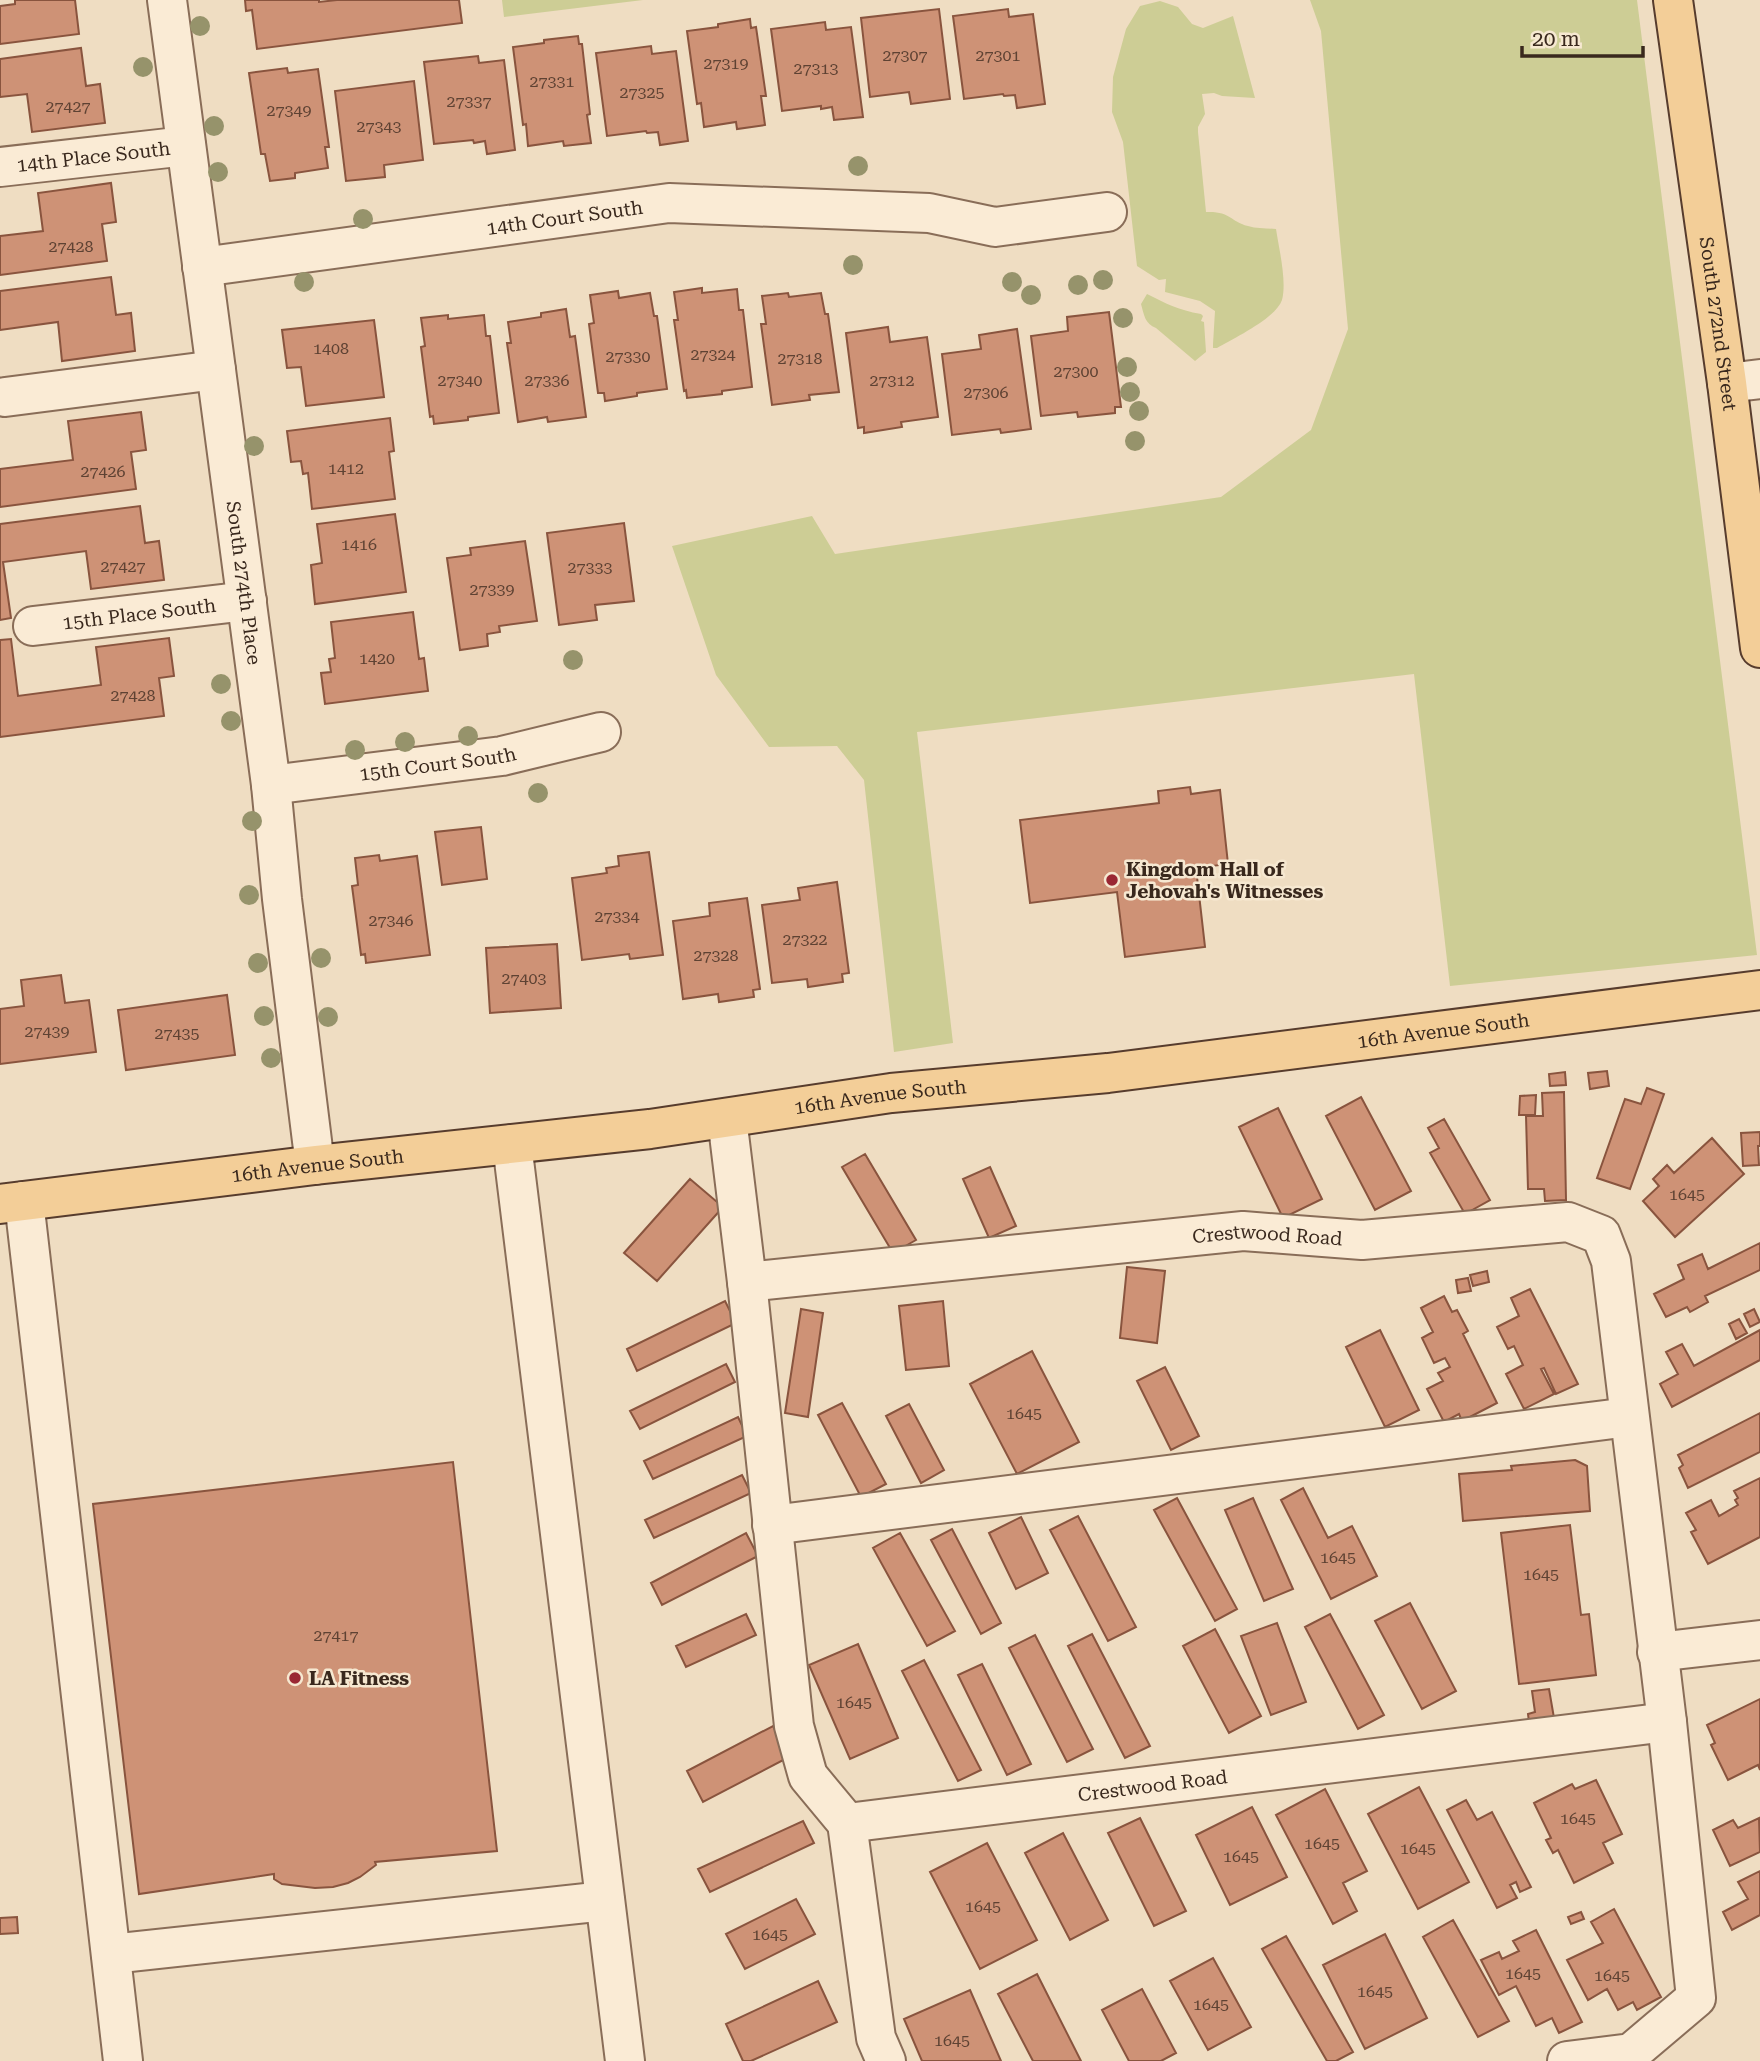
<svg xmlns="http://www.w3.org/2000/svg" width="1760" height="2061" viewBox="0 0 1760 2061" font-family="'Roboto Serif',serif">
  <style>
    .green { fill: #cdcd95 }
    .building { fill: #ce9276; stroke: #89543e; stroke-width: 2 }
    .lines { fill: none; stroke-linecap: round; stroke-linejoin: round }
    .minor-casing { stroke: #896d58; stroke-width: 42 }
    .major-casing { stroke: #573c2d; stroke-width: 42 }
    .minor { stroke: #faebd5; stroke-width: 38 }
    .major { stroke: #f3ce98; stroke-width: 38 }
    .tree { fill: #96936b }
    .poi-dot { fill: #9a2733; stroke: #f6e8d1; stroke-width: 2.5 }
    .labels { text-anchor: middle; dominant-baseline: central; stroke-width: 5; stroke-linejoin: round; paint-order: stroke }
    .number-label { font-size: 16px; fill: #5e4233 }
    .street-label { font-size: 19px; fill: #39281d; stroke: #f6e8d1 }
    .poi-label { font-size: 19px; font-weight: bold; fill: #39281d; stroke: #f6e8d1; text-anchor: start }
  </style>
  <rect width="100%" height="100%" fill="#efddc2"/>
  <path class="green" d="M502,0H643L504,17Z
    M1310,0H1637L1757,955L1450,986L1414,674L917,732L953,1043L894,1052L864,780L837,746L769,747L716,675L672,546L812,516L835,554L1221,497L1311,430L1348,329L1321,31Z
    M1160,1L1178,7L1192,24L1203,28L1233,16L1255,98L1222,96L1214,93L1202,94L1205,114L1198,127V132L1206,212C1231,211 1229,221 1248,226C1257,229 1267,228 1276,229C1279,249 1287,281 1282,300C1276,318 1234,338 1217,348H1213V344L1215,311L1200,301L1165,292L1166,279L1159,280L1137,266L1123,142L1112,112L1113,77L1126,29L1140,6Z
    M1147,294C1167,304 1178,310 1201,314L1203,316L1201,321L1204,322L1206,352L1195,361L1156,328C1145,324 1144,315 1141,304Z"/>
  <path class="building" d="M15,0H75L79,34L0,44V6L15,4Z
    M245,0H319V2L337,0H459L462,23L257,49L252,10L246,11Z
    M939,9L950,99L911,104L909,92L870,97L861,18Z
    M1008,9L1009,17L1033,14L1045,104L1017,108L1015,95L1004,96L1003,94L964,99L953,16Z
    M750,19L751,28L756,27L766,96H761L765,125L737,129L736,122L704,127L701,103L697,104L687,31L718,27V24Z
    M825,22L826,30L851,27L863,117L834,120L832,107L821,109V106L782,111L771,29Z
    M578,36L579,44H582L590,114L587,115L591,143L564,146L563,141L528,146L526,124L523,125L513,47L544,43V40Z
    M651,46L652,54L676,51L688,141L660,145L658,132L647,133L646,131L607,136L596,53Z
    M81,48L86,86L100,84L105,123L32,132L27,94L0,97V59Z
    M478,56L479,63L504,60L515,150L487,154L485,141L474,143L473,140L434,144L424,62Z
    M287,68L288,73L318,69L329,147H325L328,168L295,173V178L270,181L265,154H261L249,73Z
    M414,81L423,160L384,165L385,177L346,181L335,91Z
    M111,183L116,222L102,224L107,261L0,275V236L43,231L38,193Z
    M111,277L116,315L131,313L135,351L62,361L58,322L0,330V291Z
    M702,288V293L737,289L739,310H743L752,387L722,391V394L687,398L686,390L684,391L674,320H678L674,292Z
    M618,291L619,298L650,293L654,316H657L667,389L637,393V396L605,401L604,393H598L589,324L594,323L590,295Z
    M788,293L789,297L821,293L825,314H828L839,392L809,395L810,400L772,405L761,324H766L762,296Z
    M566,309L570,337L575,336L586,417L548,422L547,417L518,422L507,343H511L508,322L541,317V313Z
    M1109,312L1121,407H1115V413L1078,417L1077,412L1041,416L1031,336L1068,331L1067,317Z
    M448,315V319L484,315L486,336H490L499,413L468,417V420L434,424L433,416L430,417L421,347L425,346L421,318Z
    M374,320L384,397L306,406L301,367L287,368L282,330Z
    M888,327L890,342L927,337L938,417L901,422L902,427L864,433V427L858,428L846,333Z
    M1017,329L1031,429L1001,433L1000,429L952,435L942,354L981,349L979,335Z
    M141,412L146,450L131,452L136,489L0,507V469L73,460L68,421Z
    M390,418L394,451L389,452L395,499L312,509L308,473L303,474L301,461L291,462L287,431Z
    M140,506L145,543L159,541L164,580L91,589L86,551L3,562L11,618L0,620V524Z
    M395,514L406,592L315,604L311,565L322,563L317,524Z
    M624,523L634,601L595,605L597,620L559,625L547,533Z
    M525,541L537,621L499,626L500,632L487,634L488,646L460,650L447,558L471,555L470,548Z
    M413,612L419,659L424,658L428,691L325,704L321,673L331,672L329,659L335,658L331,622Z
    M169,638L174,676L159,678L164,716L0,737V640L11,639L18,696L101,685L96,647Z
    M1190,787L1191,794L1220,790L1228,864L1196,868L1205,947L1125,957L1117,892L1030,903L1020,820L1159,803L1158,791Z
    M481,827L487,879L442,885L435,832Z
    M649,852L663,955L630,959L629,954L582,960L572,878L607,873L606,868L619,866L618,856Z
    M379,855L380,861L417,856L430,955L366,963L365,954L361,955L352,886L358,885L355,858Z
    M837,882L849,973L842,974L843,982L808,987L807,979L772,983L762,905L800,900L798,888Z
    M747,898L760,989L753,990L754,997L719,1002L718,994L683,999L673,921L710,916L709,903Z
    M557,944L561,1008L490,1013L486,948Z
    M61,975L65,1003L89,1000L96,1052L0,1064V1009L24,1006L21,980Z
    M227,995L235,1055L126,1070L118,1010Z
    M1607,1071L1609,1086L1590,1089L1588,1073Z
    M1565,1072L1566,1085L1550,1086L1549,1074Z
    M1647,1088L1664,1094L1630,1189L1597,1178L1625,1099L1641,1104Z
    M1564,1092L1566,1200L1545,1201L1544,1189H1528L1526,1116H1543L1542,1093Z
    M1536,1095L1535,1115H1519L1520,1096Z
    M1361,1097L1411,1191L1375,1210L1326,1116Z
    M1278,1108L1322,1199L1283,1218L1239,1127Z
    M1444,1119L1490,1200L1465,1214L1430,1153L1439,1148L1428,1128Z
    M1760,1132V1146H1758L1759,1165L1743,1166L1741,1133Z
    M1712,1138L1744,1174L1675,1237L1643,1201L1659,1186L1653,1179L1667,1165L1674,1173Z
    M865,1154L916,1240L893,1253L842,1167Z
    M990,1167L1016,1226L989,1238L963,1179Z
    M690,1179L723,1207L657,1281L624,1253Z
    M1760,1243V1270L1705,1296L1708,1302L1690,1312L1687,1307L1666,1317L1654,1294L1684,1279L1678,1265L1702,1254L1708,1269Z
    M1127,1267L1165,1271L1157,1343L1120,1338Z
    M1487,1271L1489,1282L1473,1286L1470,1275Z
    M1468,1278L1471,1291L1458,1293L1456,1280Z
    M1530,1289L1578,1384L1556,1394L1544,1368L1541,1369L1554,1394L1524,1409L1506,1374L1523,1365L1514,1346L1508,1349L1497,1327L1519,1316L1511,1298Z
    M1444,1296L1452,1312L1457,1310L1468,1331L1463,1334L1497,1403L1462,1421L1459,1414L1444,1422L1427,1389L1443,1381L1438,1373L1450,1367L1445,1358L1434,1363L1422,1338L1433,1332L1421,1308Z
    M725,1301L736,1323L637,1371L627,1349Z
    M943,1301L949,1366L906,1370L899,1306Z
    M801,1309L823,1313L808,1417L785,1413Z
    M1754,1309L1760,1322L1750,1327L1744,1314Z
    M1739,1319L1747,1333L1736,1339L1729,1324Z
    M1380,1330L1419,1410L1385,1427L1346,1347Z
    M1760,1330V1360L1672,1407L1660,1384L1678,1374L1666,1352L1682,1344L1694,1366Z
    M1032,1351L1079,1442L1017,1474L970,1384Z
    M726,1364L735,1382L640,1429L630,1411Z
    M1165,1367L1199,1436L1171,1450L1137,1381Z
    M842,1403L886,1484L861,1497L818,1415Z
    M909,1404L944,1470L921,1483L886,1416Z
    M1760,1413V1452L1688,1488L1679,1468L1683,1465L1678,1455Z
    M738,1417L747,1436L653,1479L644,1461Z
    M1575,1460L1587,1466L1590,1511L1463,1521L1459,1474L1512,1470L1511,1466Z
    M453,1462L497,1851L375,1862L376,1865L360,1877L348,1883L333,1887L315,1888L282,1884L274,1879V1874L139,1894L93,1504Z
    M742,1475L751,1493L654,1538L645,1520Z
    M1760,1478V1537L1708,1564L1691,1532L1696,1530L1686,1513L1711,1500L1719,1516L1738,1505L1735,1500L1738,1498L1734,1491Z
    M1303,1488L1328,1538L1352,1526L1377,1576L1331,1599L1281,1500Z
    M1177,1498L1237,1609L1215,1621L1154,1510Z
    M1253,1498L1293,1589L1264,1601L1225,1510Z
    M1078,1516L1136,1627L1108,1641L1050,1530Z
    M1021,1517L1048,1573L1016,1589L989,1533Z
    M1570,1525L1581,1615L1589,1614L1596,1675L1519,1684L1501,1533Z
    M952,1529L1001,1623L981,1634L931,1540Z
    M746,1533L758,1556L662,1605L651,1583Z
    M900,1533L955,1631L927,1646L873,1548Z
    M1410,1603L1456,1691L1422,1709L1375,1621Z
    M746,1614L756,1635L686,1667L676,1646Z
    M1330,1614L1384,1715L1358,1729L1305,1627Z
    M1277,1623L1306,1702L1271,1715L1241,1636Z
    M1215,1629L1261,1716L1229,1733L1183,1646Z
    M1092,1634L1150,1746L1125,1758L1068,1646Z
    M1035,1635L1093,1749L1067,1762L1009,1648Z
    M858,1644L898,1738L850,1759L809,1665Z
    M924,1660L981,1770L958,1781L902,1671Z
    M982,1664L1031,1764L1007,1775L958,1675Z
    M1549,1689L1554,1718L1529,1722L1528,1714L1535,1712L1532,1691Z
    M1760,1699V1770L1758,1765L1728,1780L1711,1745L1715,1743L1707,1725Z
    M773,1726L789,1757L703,1802L687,1771Z
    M1596,1780L1622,1834L1603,1843L1613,1863L1574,1883L1558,1850L1553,1853L1546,1840L1551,1838L1534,1803L1572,1784L1575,1789Z
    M1419,1787L1469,1882L1418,1909L1368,1814Z
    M1325,1789L1367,1871L1343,1883L1357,1911L1333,1924L1276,1815Z
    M1466,1800L1477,1820L1492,1812L1531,1887L1520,1892L1516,1882L1510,1885L1517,1898L1497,1908L1447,1810Z
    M1252,1807L1287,1877L1230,1905L1196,1835Z
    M1140,1818L1186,1911L1154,1926L1108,1833Z
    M1759,1818L1760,1852L1730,1866L1713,1830L1733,1820L1738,1828Z
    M803,1821L814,1843L710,1892L698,1869Z
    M1063,1833L1108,1920L1070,1940L1025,1853Z
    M987,1843L1037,1940L980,1969L930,1872Z
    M1760,1871V1915L1732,1930L1723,1912L1748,1899L1738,1882Z
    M796,1899L815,1934L745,1969L726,1934Z
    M1614,1909L1661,1997L1637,2010L1633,2002L1618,2010L1607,1989L1588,2000L1567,1960L1603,1943L1591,1922Z
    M1581,1912L1584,1919L1571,1924L1568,1917Z
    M17,1917L18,1933L0,1934V1918Z
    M1453,1920L1509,2021L1478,2037L1423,1937Z
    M1536,1930L1582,2022L1559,2033L1552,2018L1536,2026L1516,1986L1499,1995L1481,1960L1499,1952L1502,1959L1519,1951L1513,1941Z
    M1385,1934L1427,2018L1365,2049L1323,1965Z
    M1286,1936L1353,2052L1336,2061H1327L1262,1949Z
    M1213,1958L1251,2027L1208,2050L1170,1981Z
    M1037,1974L1081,2061H1033L998,1994Z
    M818,1981L837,2022L751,2061H743L726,2024Z
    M1142,1989L1176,2053L1161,2061H1129L1102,2010Z
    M970,1990L1001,2061H922L904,2019Z"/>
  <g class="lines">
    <g class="minor-casing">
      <g id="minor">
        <path id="s1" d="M167,0L271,785L282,899L315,1165"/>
        <path id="s2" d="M0,167L186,146"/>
        <path id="s3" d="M202,267L669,203L929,213L995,227L1107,212"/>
        <path d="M1727,383L1760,379"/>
        <path d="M5,397L216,370"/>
        <path id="s4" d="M33,626L247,601"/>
        <path id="s5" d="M271,785L502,756L601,732"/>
        <path d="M727,1118L747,1282L794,1726L808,1776L847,1823L876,2038L886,2061"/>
        <path d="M512,1144L625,2061"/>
        <path d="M24,1201L123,2061"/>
        <path id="s6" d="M747,1282L1243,1231L1362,1240L1568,1222L1601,1235L1611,1261L1667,1722L1696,1998L1631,2053L1567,2061"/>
        <path d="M772,1525L1629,1417"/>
        <path d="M1657,1652L1760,1640"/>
        <path id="s7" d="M847,1823L1667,1722"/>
        <path d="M111,1954L605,1901"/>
      </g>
    </g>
    <g class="major-casing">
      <g id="major">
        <path id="s8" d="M1673,0L1727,383L1760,648"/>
        <path id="s9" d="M0,1204L315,1165L650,1129L891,1093L1108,1073L1760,990"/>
      </g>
    </g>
    <use href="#minor" class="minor"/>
    <use href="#major" class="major"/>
  </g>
  <g class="tree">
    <circle cx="200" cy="26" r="10"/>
    <circle cx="143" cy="67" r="10"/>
    <circle cx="214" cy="126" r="10"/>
    <circle cx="858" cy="166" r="10"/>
    <circle cx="218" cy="172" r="10"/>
    <circle cx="363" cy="219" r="10"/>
    <circle cx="853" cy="265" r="10"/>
    <circle cx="1103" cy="280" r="10"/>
    <circle cx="304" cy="282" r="10"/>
    <circle cx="1012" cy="282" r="10"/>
    <circle cx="1078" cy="285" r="10"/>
    <circle cx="1031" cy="295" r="10"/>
    <circle cx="1123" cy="318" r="10"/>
    <circle cx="1127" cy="367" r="10"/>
    <circle cx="1130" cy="392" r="10"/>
    <circle cx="1139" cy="411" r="10"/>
    <circle cx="1135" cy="441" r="10"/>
    <circle cx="254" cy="446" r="10"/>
    <circle cx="573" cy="660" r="10"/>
    <circle cx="221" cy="684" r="10"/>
    <circle cx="231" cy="721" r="10"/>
    <circle cx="468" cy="736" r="10"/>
    <circle cx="405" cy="742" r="10"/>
    <circle cx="355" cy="750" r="10"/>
    <circle cx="538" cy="793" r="10"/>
    <circle cx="252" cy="821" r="10"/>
    <circle cx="249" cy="895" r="10"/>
    <circle cx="321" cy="958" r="10"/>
    <circle cx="258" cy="963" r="10"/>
    <circle cx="264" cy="1016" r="10"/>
    <circle cx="328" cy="1017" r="10"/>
    <circle cx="271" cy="1058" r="10"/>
  </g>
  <g class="poi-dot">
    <circle cx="1112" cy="880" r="7"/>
    <circle cx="295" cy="1678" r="7"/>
  </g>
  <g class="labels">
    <g class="number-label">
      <text x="905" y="55">27307</text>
      <text x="998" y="55">27301</text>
      <text x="726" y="63">27319</text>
      <text x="816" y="68">27313</text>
      <text x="552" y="81">27331</text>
      <text x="642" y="92">27325</text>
      <text x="469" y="101">27337</text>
      <text x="68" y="106">27427</text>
      <text x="289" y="110">27349</text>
      <text x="379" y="126">27343</text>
      <text x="71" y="246">27428</text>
      <text x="331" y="348">1408</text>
      <text x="713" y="354">27324</text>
      <text x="628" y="356">27330</text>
      <text x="800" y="358">27318</text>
      <text x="1076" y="371">27300</text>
      <text x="460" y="380">27340</text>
      <text x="547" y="380">27336</text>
      <text x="892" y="380">27312</text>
      <text x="986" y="392">27306</text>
      <text x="346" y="468">1412</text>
      <text x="103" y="471">27426</text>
      <text x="359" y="544">1416</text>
      <text x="123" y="566">27427</text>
      <text x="590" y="567">27333</text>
      <text x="492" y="589">27339</text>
      <text x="377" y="658">1420</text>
      <text x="133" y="695">27428</text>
      <text x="617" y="916">27334</text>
      <text x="391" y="920">27346</text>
      <text x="805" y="939">27322</text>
      <text x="716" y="955">27328</text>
      <text x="524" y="978">27403</text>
      <text x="47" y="1031">27439</text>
      <text x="177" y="1033">27435</text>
      <text x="1687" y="1194">1645</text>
      <text x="1024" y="1413">1645</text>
      <text x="1338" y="1557">1645</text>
      <text x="1541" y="1574">1645</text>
      <text x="336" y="1635">27417</text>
      <text x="854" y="1702">1645</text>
      <text x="1578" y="1818">1645</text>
      <text x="1322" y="1843">1645</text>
      <text x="1418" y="1848">1645</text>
      <text x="1241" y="1856">1645</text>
      <text x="983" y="1906">1645</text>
      <text x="770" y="1934">1645</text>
      <text x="1523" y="1973">1645</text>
      <text x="1612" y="1975">1645</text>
      <text x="1375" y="1991">1645</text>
      <text x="1211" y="2004">1645</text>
      <text x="952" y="2040">1645</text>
    </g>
    <g class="street-label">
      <text stroke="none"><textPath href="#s2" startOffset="94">14th Place South</textPath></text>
      <text stroke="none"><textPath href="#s3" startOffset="366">14th Court South</textPath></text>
      <text stroke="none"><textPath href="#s8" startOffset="327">South 272nd Street</textPath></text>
      <text stroke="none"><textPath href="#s1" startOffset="588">South 274th Place</textPath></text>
      <text stroke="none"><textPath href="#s4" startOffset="107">15th Place South</textPath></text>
      <text stroke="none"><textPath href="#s5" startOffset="168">15th Court South</textPath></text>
      <text stroke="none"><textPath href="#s9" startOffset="1454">16th Avenue South</textPath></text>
      <text stroke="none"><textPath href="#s9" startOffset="887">16th Avenue South</textPath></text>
      <text stroke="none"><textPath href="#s9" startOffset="320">16th Avenue South</textPath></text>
      <text stroke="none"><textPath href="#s6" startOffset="523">Crestwood Road</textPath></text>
      <text stroke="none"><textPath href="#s7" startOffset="308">Crestwood Road</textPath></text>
    </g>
    <g class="poi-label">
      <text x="1126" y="869">Kingdom Hall of<tspan x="1126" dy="22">Jehovah's Witnesses</tspan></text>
      <text x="309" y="1678">LA Fitness</text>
    </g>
  </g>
  <path d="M1522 46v10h121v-10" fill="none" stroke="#39281d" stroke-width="3.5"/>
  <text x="1532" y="46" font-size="21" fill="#39281d" stroke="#f6e8d1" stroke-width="5" paint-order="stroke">20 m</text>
</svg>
